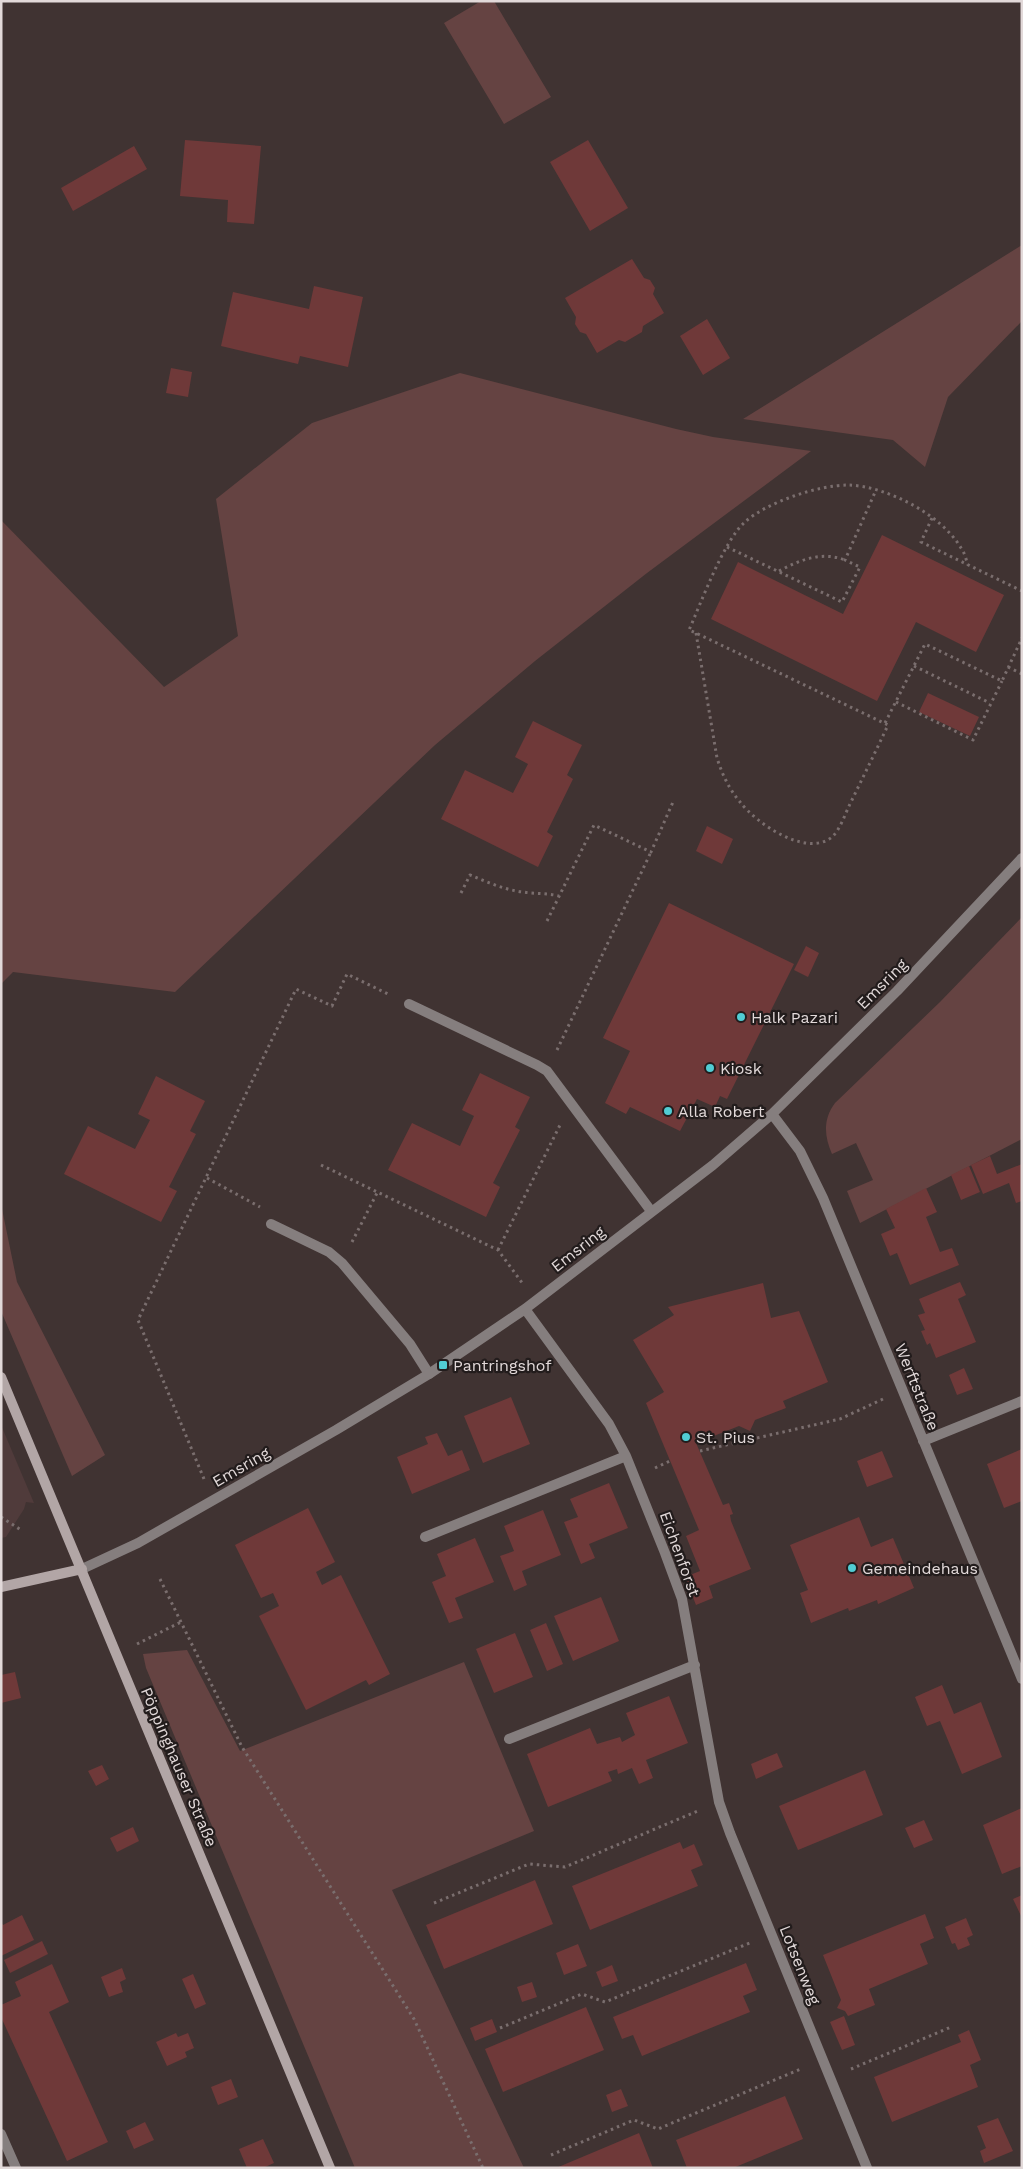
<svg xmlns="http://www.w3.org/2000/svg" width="1023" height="2169" viewBox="0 0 1023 2169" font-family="'Work Sans',sans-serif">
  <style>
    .built { fill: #503b3b }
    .green { fill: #654342 }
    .building { fill: #6f3939 }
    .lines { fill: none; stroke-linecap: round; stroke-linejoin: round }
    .path { stroke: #7a6e6e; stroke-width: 3; stroke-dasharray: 2.5 4; stroke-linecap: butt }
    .lane { stroke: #857e7e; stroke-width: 10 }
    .street { stroke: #857e7e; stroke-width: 10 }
    .secondary { stroke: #b2a6a6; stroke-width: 10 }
    .poi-dot { fill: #51ccd3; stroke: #221c1c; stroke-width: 2 }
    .labels { text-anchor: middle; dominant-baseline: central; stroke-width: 4.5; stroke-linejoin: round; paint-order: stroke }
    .street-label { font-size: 16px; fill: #e2d9d9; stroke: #221c1c }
    .poi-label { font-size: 16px; fill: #e2d9d9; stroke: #221c1c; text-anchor: start }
  </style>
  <rect width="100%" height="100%" fill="#403332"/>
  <path class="built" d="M1,1425L34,1503L26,1502L24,1509L6,1537L1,1538Z"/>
  <path class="green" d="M481,1H494L551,97L504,124L444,23Z
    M1022,245V321L948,397L925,467L893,440L743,419Z
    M460,373L676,429L713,437L811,451L647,573L535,661L435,745L175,992L13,972L1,984V520L164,687L238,636L216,499L312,423Z
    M1022,917V1139L860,1223L847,1191L873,1180L856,1143L832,1154C824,1136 823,1119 835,1103L940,1002Z
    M1,1204L17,1282L105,1455L72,1476L1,1311Z
    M187,1650L240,1751L464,1662L534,1831L392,1890L524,2168H355L146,1668L143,1654Z"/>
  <path class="building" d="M185,140L261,146L254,224L227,222L228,200L180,196Z
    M588,140L628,208L590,231L550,162Z
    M134,146L147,169L73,211L61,188Z
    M632,259L644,278L650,280L655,288L653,294L664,313L643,326L642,332L625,342L619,340L597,353L586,334L580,332L575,324L576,317L565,298Z
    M314,286L363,297L348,367L300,356L298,364L221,346L233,292L309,309Z
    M707,319L730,358L703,375L680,336Z
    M171,368L192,372L188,397L166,393Z
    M882,535L1004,595L976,652L916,622L877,701L711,619L738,562L843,614Z
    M928,693L979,717L970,736L919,712Z
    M533,721L582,745L567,775L573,779L547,832L553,836L538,867L441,819L465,770L513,793L528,764L515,757Z
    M707,826L733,839L722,864L696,851Z
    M669,903L794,964L727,1099L720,1096L715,1107L697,1099L680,1131L630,1107L626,1114L605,1103L630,1051L603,1038Z
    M806,946L819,953L808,977L794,970Z
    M480,1073L530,1097L515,1127L520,1130L493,1183L500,1187L486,1217L388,1170L412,1123L460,1146L474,1116L462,1110Z
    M156,1076L205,1101L190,1131L196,1134L169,1187L177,1191L161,1222L64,1174L88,1126L135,1149L150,1120L138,1114Z
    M990,1156L997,1174L1022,1164V1201L1016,1203L1009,1183L983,1194L971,1165Z
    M969,1166L980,1192L961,1200L951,1175Z
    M926,1188L937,1212L926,1217L940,1252L952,1248L959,1265L910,1285L897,1253L890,1256L881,1234L895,1228L886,1209Z
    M960,1282L966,1295L958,1299L976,1342L936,1358L930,1343L927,1345L921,1331L925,1330L918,1315L925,1313L919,1299Z
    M763,1283L771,1318L799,1311L828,1382L783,1401L786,1408L755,1420L750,1431L739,1426L696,1443L723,1505L729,1503L733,1514L730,1515L731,1521L751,1569L709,1586L713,1598L696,1605L685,1577L700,1571L686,1536L699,1530L646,1403L664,1392L633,1340L674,1315L668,1307Z
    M964,1368L973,1389L957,1395L949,1375Z
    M511,1397L530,1444L483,1463L464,1416Z
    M437,1433L448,1456L462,1450L470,1470L412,1494L397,1457L428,1444L425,1437Z
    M1022,1449V1501L1004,1508L987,1464Z
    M882,1451L893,1477L867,1487L857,1461Z
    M609,1483L628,1528L589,1544L595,1558L581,1564L564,1522L578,1517L570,1499Z
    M308,1508L335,1562L316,1572L322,1585L341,1575L390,1674L369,1685L366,1680L306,1710L259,1616L279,1606L273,1593L261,1598L235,1545Z
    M543,1510L561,1555L522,1571L527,1585L514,1591L500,1556L514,1551L504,1526Z
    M859,1517L871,1547L893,1538L914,1588L878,1604L877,1600L849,1611L848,1608L811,1623L800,1593L808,1590L790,1545Z
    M475,1538L494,1582L455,1598L463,1618L449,1623L432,1582L446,1576L437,1554Z
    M601,1597L619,1641L573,1661L554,1616Z
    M546,1623L563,1664L547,1671L530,1630Z
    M515,1633L533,1677L494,1693L476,1649Z
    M15,1672L21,1698L1,1703V1675Z
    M942,1685L954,1714L981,1702L1002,1757L962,1774L940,1721L927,1726L915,1697Z
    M669,1696L688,1743L646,1760L653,1778L639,1784L632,1768L618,1774L617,1769L608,1772L612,1781L548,1807L527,1754L590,1728L597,1744L620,1737L622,1742L635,1735L626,1713Z
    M777,1753L783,1767L756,1779L751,1764Z
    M102,1765L109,1779L96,1786L88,1771Z
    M865,1770L883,1815L798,1850L779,1806Z
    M1022,1808V1866L1002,1874L983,1825Z
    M924,1820L933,1840L914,1848L905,1828Z
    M133,1827L139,1841L117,1852L110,1838Z
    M680,1842L683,1849L694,1844L703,1865L691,1870L698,1886L590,1930L572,1886Z
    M535,1880L553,1924L444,1969L426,1925Z
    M1022,1895V1918L1013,1899Z
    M925,1914L934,1938L920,1944L928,1964L869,1989L875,2005L848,2016L845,2011L837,2008L841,2000L823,1955Z
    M22,1915L34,1940L1,1956V1922L3,1925Z
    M966,1918L973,1935L967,1938L970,1945L958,1950L955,1943L952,1944L945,1927Z
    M42,1941L48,1954L10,1973L4,1960Z
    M578,1944L587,1966L564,1975L556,1953Z
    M746,1963L757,1990L743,1996L750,2012L642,2056L633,2035L622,2039L613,2017Z
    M52,1964L69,2002L49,2012L108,2142L67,2161L1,2017V2005L21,1996L15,1982Z
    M612,1965L618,1981L602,1987L596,1972Z
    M122,1968L126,1979L120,1982L123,1992L109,1997L101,1977Z
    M193,1974L206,2004L195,2009L182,1979Z
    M532,1982L537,1997L522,2002L517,1987Z
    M586,2007L604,2050L503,2092L485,2049Z
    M844,2016L855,2045L842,2050L830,2022Z
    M492,2019L497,2032L475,2041L470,2028Z
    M969,2030L981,2060L970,2065L978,2087L892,2122L874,2077L961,2042L958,2035Z
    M176,2033L178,2037L188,2033L194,2048L185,2052L187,2057L167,2066L156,2042Z
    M231,2079L238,2097L218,2105L211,2087Z
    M621,2089L628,2106L612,2112L606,2095Z
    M785,2096L803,2139L733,2168H687L676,2140Z
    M998,2118L1013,2151L984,2163L980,2151L986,2148L977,2126Z
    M145,2122L154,2140L134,2149L126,2131Z
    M639,2133L653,2168H556L606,2147Z
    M263,2139L274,2163L263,2168H247L239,2149Z"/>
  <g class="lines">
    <path class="path" d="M932,518L921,542L1022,591
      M727,547L842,602L860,567L845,560L876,490
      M779,571C800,560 821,551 845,560
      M696,633L717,758C722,774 729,789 740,802C756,823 806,858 832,837C840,830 845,814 850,804C863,777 876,751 888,725L696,633L689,630C701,603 724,540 745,522C767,502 819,485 848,485C886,486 941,514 961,548C965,553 966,560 968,565
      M914,666L990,703
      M1008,667L1022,674
      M896,702L973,740L1002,681
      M885,723L925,644L1002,681L1022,638
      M461,893L470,875C487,882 505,890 523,892C535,894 547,893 559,896
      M547,921L594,825L651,852L673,802
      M557,1050L651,852
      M321,1165L498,1250L523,1284
      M207,1178L260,1207
      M352,1242L377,1193
      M498,1250L560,1125
      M700,1451L840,1419L883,1399
      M655,1468L670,1461
      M204,1479L138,1320L296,989L332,1006L347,974L390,995
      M1,1517L21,1530
      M160,1579L242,1747L414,2019L483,2168
      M137,1644L181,1622
      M434,1903L529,1864L565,1867L700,1810
      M500,2028L582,1994L605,2002L752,1942
      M851,2069L951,2027
      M551,2155L634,2120L658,2129L803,2068"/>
    <path class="lane" d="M409,1004L537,1065L547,1071L651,1211
      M271,1224L329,1252L342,1263L410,1344L429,1374"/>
    <path class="street" d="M772,1114L800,1151L823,1198L1022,1679
      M525,1309L609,1424L626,1456L665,1553L682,1599L719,1802L730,1833L867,2168
      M923,1441L1022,1401
      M425,1537L626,1456
      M82,1569L138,1543L336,1430L429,1374L525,1309L713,1165L772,1114L897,991L1022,858
      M509,1739L695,1665
      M1,2134L16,2168"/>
    <path class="secondary" d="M1,1377L330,2168
      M1,1587L82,1569"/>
  </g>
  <g class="poi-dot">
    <circle cx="741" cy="1017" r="5"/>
    <circle cx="710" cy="1068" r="5"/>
    <circle cx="668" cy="1111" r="5"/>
    <rect x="438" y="1360" width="10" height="10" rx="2.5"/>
    <circle cx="686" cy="1437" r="5"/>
    <circle cx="852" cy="1568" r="5"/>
  </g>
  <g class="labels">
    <g class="street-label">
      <text transform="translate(882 984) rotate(-45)">Emsring</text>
      <text transform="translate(578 1249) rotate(-38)">Emsring</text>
      <text transform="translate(917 1387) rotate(68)">Werftstraße</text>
      <text transform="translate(241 1467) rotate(-30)">Emsring</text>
      <text transform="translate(680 1554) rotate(70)">Eichenforst</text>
      <text transform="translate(179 1767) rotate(67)">Pöppinghauser Straße</text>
      <text transform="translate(800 1965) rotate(68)">Lotsenweg</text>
    </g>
    <g class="poi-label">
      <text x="751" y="1017">Halk Pazari</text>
      <text x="720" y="1068">Kiosk</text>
      <text x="678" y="1111">Alla Robert</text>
      <text x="453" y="1365">Pantringshof</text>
      <text x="696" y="1437">St. Pius</text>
      <text x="862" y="1568">Gemeindehaus</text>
    </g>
  </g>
  <rect width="1023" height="2169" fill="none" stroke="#e2d9d9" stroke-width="5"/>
</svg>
